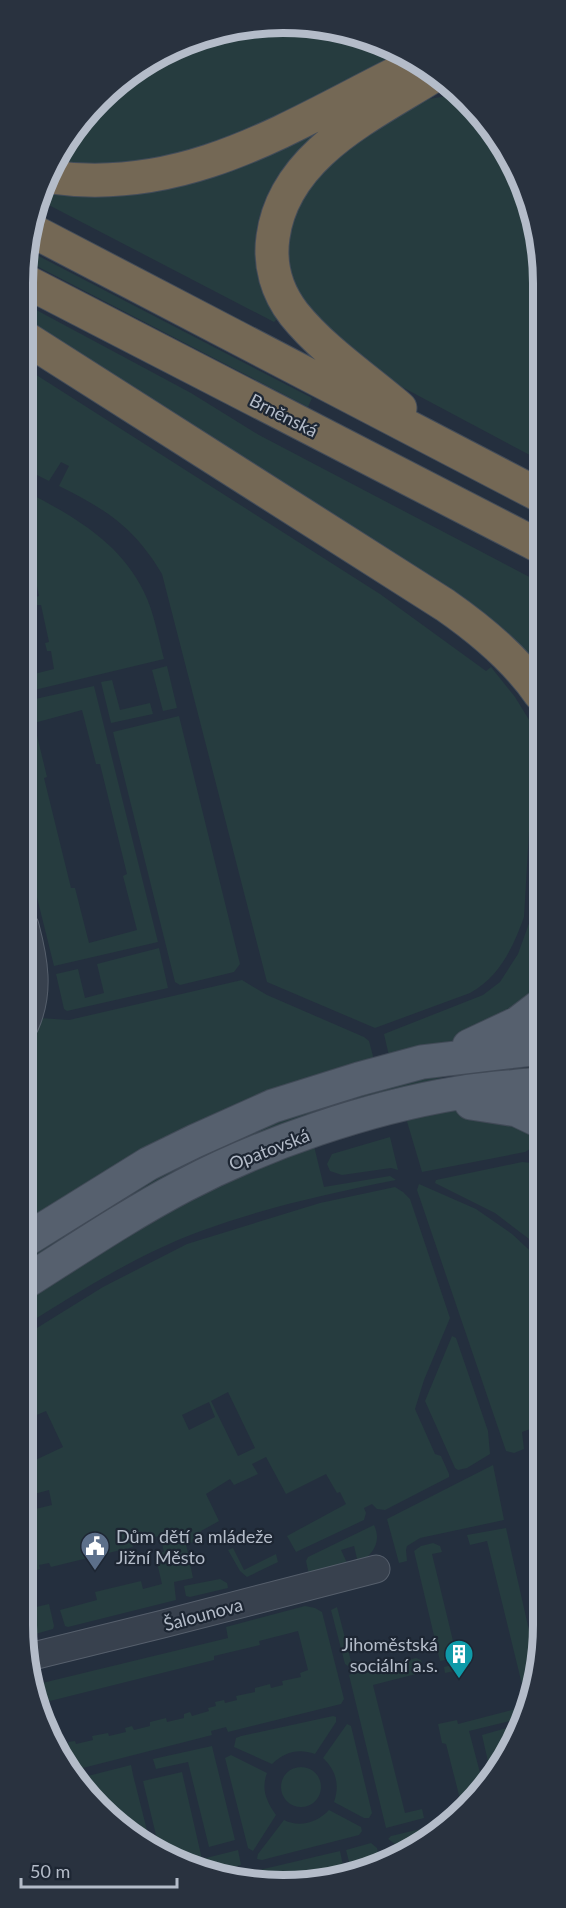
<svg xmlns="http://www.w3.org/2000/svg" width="566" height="1908" viewBox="0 0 566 1908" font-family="Lato,sans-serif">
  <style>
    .green { fill: #263c3f; fill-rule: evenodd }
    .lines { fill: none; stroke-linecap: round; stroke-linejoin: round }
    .minor-casing { stroke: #565f6c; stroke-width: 29 }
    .major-casing { stroke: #414a57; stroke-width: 35 }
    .highway-casing { stroke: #434c59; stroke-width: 35 }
    .minor { stroke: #38414e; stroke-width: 27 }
    .major { stroke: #56606e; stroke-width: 33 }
    .highway { stroke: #746855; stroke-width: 33 }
    .labels { text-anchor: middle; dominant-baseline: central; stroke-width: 4.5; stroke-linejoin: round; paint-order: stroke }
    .street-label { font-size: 18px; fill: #b4bcc9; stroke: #1d2633 }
    .poi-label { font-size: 18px; fill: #b4bcc9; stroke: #1d2633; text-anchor: start }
    .rim { fill: none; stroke: #b4bcc9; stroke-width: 8 }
  </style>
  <rect width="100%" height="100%" fill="#242f3e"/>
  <path class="green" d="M333,27L405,54L382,68L179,160L54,168L66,139L138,67L232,28Z
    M447,96L462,97L479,111L517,168L541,249V461L387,379L363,362L293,293L285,242L291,219L320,166L402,110L429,99Z
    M335,125C321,136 304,146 292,159C251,201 241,271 277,319L274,322L41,201L44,193L92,197L135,194L166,188Z
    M27,250L312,398L308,407L27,261Z
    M27,305L191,393L259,435L541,583L540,680L27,329Z
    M27,369L380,594L486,671L491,667L515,697L539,736L534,746L524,917C513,948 499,977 470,993L375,1028L267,982L162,574C134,527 107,510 59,486L69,466L61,462L49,481L27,470Z
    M27,492C73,516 120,542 144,592C154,612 158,637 164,659L26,692V676L54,669L51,651H47L45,643L49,642L41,605H37L35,597L39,596L35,577L26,578Z
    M167,666L177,708L163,711L152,670Z
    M112,680L120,710L150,703L153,714L111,723L101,682Z
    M94,686L158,942L54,966L25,849L26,701ZM82,710L96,764H100L127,874L123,876L137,930L89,943L75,888H71L44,778L47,777L34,723Z
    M179,716L240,964L234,972L180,985L175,982L113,732Z
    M540,768V989L529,1002L476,1035L389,1056L384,1034L483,995L500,982L518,954L532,915Z
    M159,948L168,988L67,1011L64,1009L56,974L78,969L85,998L104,993L97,964Z
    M242,980L267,995L364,1037L369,1041L374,1060L24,1227L25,1042L40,1018L69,1020Z
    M456,1073L335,1111L24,1269V1256L124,1192L246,1132L393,1083Z
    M459,1110L540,1134V1143L525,1152L422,1172L406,1118L441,1111Z
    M390,1137L398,1170L391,1168L342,1175L330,1171L327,1164L332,1154Z
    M314,1146L324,1187L390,1176L396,1180C330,1193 264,1208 201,1231C138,1254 80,1291 24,1326V1298L206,1188Z
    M522,1162L532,1163L537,1173L536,1238L533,1242L495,1213L435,1183L436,1180Z
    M419,1184L476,1209L512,1234L539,1259V1426L522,1432L524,1449L514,1453L506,1451L417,1190Z
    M395,1187L403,1192L410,1199L450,1318L424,1380L415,1409L435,1454L441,1456L449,1474V1477L385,1510L377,1509L372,1504L364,1508L366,1513L364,1520L296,1552L287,1536L346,1504L340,1492L337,1493L326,1474L286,1494L266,1457L252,1464L258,1474L234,1485L230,1479L206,1494L219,1521L201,1531L200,1534L201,1540L186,1544L193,1578L174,1582L176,1600L68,1627L65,1626L60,1610L97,1600L95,1592L141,1581L143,1589L162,1584L155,1554L164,1552L160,1536L151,1538L150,1534L131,1539L133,1547L51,1567L49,1563L39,1565L40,1569L23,1574V1512L52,1505L49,1490L23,1497V1457L27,1464L63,1447L46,1411L23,1421L24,1336L103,1287L187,1244L320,1203ZM228,1392L255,1448L238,1456L211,1401ZM209,1402L215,1417L189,1430L182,1415Z
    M452,1336L456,1338L488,1431L490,1454L467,1468L458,1470L455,1468L425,1401Z
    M493,1465L504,1520L420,1538L407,1546L406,1550L407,1561L399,1563L387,1519Z
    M374,1525C382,1542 373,1555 358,1563L354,1546L341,1550L348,1565L309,1575L306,1561L308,1557Z
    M506,1528L539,1675L527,1705L487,1541L470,1545L467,1535Z
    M433,1543L440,1546L442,1552L432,1554L454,1645H458L464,1669L445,1673L444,1667L456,1664L454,1653L444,1655L445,1660L440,1661L414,1551L421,1546Z
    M233,1548L244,1570L276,1554L278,1562L247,1577L240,1571L228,1550Z
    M220,1579L227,1583L228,1588L190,1597L186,1596L184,1586Z
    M49,1604L54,1626L53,1629L25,1637L23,1610Z
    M305,1606L315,1608L322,1612L344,1699L341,1704L228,1732L226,1727L211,1731L212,1735L71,1771L57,1749L69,1746L68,1742L75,1741L76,1744L93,1740L92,1736L108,1733L109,1736L126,1732L125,1728L132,1726L134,1730L150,1726V1722L166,1718L167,1722L184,1718V1714L190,1712L192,1716L209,1711L208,1708L216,1706L215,1702L224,1700L225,1703L237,1700L236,1696L255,1692V1688L270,1684L271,1688L283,1685L282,1681L301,1677L300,1673L308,1670L298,1631L259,1641L260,1645L214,1656V1660L38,1704L34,1685L228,1638L226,1627Z
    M337,1607L352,1665L348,1666L345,1664L331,1610Z
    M416,1658L421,1660L424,1672L373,1685L405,1813L422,1809L424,1818L386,1828L349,1675L354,1673Z
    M527,1706L522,1718L469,1731L483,1784L462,1809L455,1810L453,1802L460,1799L446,1744L442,1743L438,1724L457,1720L458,1724Z
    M333,1716L336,1717V1722L315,1754C298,1748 285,1752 272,1764L234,1747L236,1738L241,1736Z
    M347,1724L351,1726L372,1813L369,1818H364L334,1802C340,1785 336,1770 323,1758Z
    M517,1725C517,1745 504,1761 491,1775L482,1735Z
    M212,1746L235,1840L209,1847L188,1762L156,1769L153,1759Z
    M231,1755L267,1773C261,1789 266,1801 276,1815L253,1851L248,1848L225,1758Z
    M131,1765L133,1775L151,1846L87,1797L76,1779Z
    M281 1787a20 20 0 1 1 40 0a20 20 0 1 1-40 0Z
    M182,1772L202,1859L238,1850L241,1865L217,1872L167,1858L160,1852L143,1781Z
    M329,1810L361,1827L362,1831L359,1835L262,1860L257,1859L258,1854L284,1820C300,1828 318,1822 329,1810Z
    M450,1822L442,1831L405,1851L388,1839L391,1836Z
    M371,1843L377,1848L381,1864L366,1872L352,1874L346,1850Z
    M340,1851L345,1875L328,1877L326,1872L286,1882L266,1885L234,1876Z"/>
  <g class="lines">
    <g class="minor-casing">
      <path id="minor" d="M25,1025C40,992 34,960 25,926
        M29,1657L163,1624L376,1569"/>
    </g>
    <g class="major-casing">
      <path id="major" d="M469,1046L518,1023L540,1006
        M471,1103L517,1110L540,1121
        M24,1241L148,1164L195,1141L273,1106L359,1079L422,1062L540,1048
        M24,1283C76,1250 128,1215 183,1186C265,1143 367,1108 458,1093C485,1088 513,1087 540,1084"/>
    </g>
    <g class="highway-casing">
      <path id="highway" d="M50,177C192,197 298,120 419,62
        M29,229L541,496
        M27,282L541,547
        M27,339L445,605C481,630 515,658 540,694
        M400,408C365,378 323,350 294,314C277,292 269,265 273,237C284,154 372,115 435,75"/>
    </g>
    <use href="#minor" class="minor"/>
    <use href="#major" class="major"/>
    <use href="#highway" class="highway"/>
  </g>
  <defs>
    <g id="civic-pin" transform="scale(1.5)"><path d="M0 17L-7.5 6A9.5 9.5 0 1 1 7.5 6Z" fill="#5c6f8a" stroke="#1d2633"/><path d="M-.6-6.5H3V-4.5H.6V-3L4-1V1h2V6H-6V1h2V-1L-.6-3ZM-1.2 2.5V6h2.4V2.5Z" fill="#fff"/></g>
    <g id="building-pin" transform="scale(1.5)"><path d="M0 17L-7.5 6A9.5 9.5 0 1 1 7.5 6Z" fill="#0f9aa8" stroke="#1d2633"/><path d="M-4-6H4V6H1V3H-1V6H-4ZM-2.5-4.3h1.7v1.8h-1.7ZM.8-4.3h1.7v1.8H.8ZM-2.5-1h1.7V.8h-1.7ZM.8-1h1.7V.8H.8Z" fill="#fff"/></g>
  </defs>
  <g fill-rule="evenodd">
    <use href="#civic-pin" x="95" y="1546"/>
    <use href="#building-pin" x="459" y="1654"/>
  </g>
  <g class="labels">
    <g class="street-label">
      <text transform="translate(284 415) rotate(27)">Brněnská</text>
      <text transform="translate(269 1149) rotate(-21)">Opatovská</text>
      <text transform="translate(203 1614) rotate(-15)">Šalounova</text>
    </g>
    <g class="poi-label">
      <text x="116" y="1536">Dům dětí a mládeže<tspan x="116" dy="21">Jižní Město</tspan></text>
      <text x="438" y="1644" text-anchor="end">Jihoměstská<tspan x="438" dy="21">sociální a.s.</tspan></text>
    </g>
  </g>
  <path d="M0 0H566V1908H0ZM283 33H283A250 250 0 0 1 533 283V1625A250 250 0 0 1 283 1875H283A250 250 0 0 1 33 1625V283A250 250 0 0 1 283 33Z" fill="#29323f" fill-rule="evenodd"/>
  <path class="rim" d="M283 33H283A250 250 0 0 1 533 283V1625A250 250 0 0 1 283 1875H283A250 250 0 0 1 33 1625V283A250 250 0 0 1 283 33Z"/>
  <path d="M21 1878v9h156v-9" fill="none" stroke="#b4bcc9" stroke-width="3"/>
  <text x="30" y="1878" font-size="18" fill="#b4bcc9" stroke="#1d2633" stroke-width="4.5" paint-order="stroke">50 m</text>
</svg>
